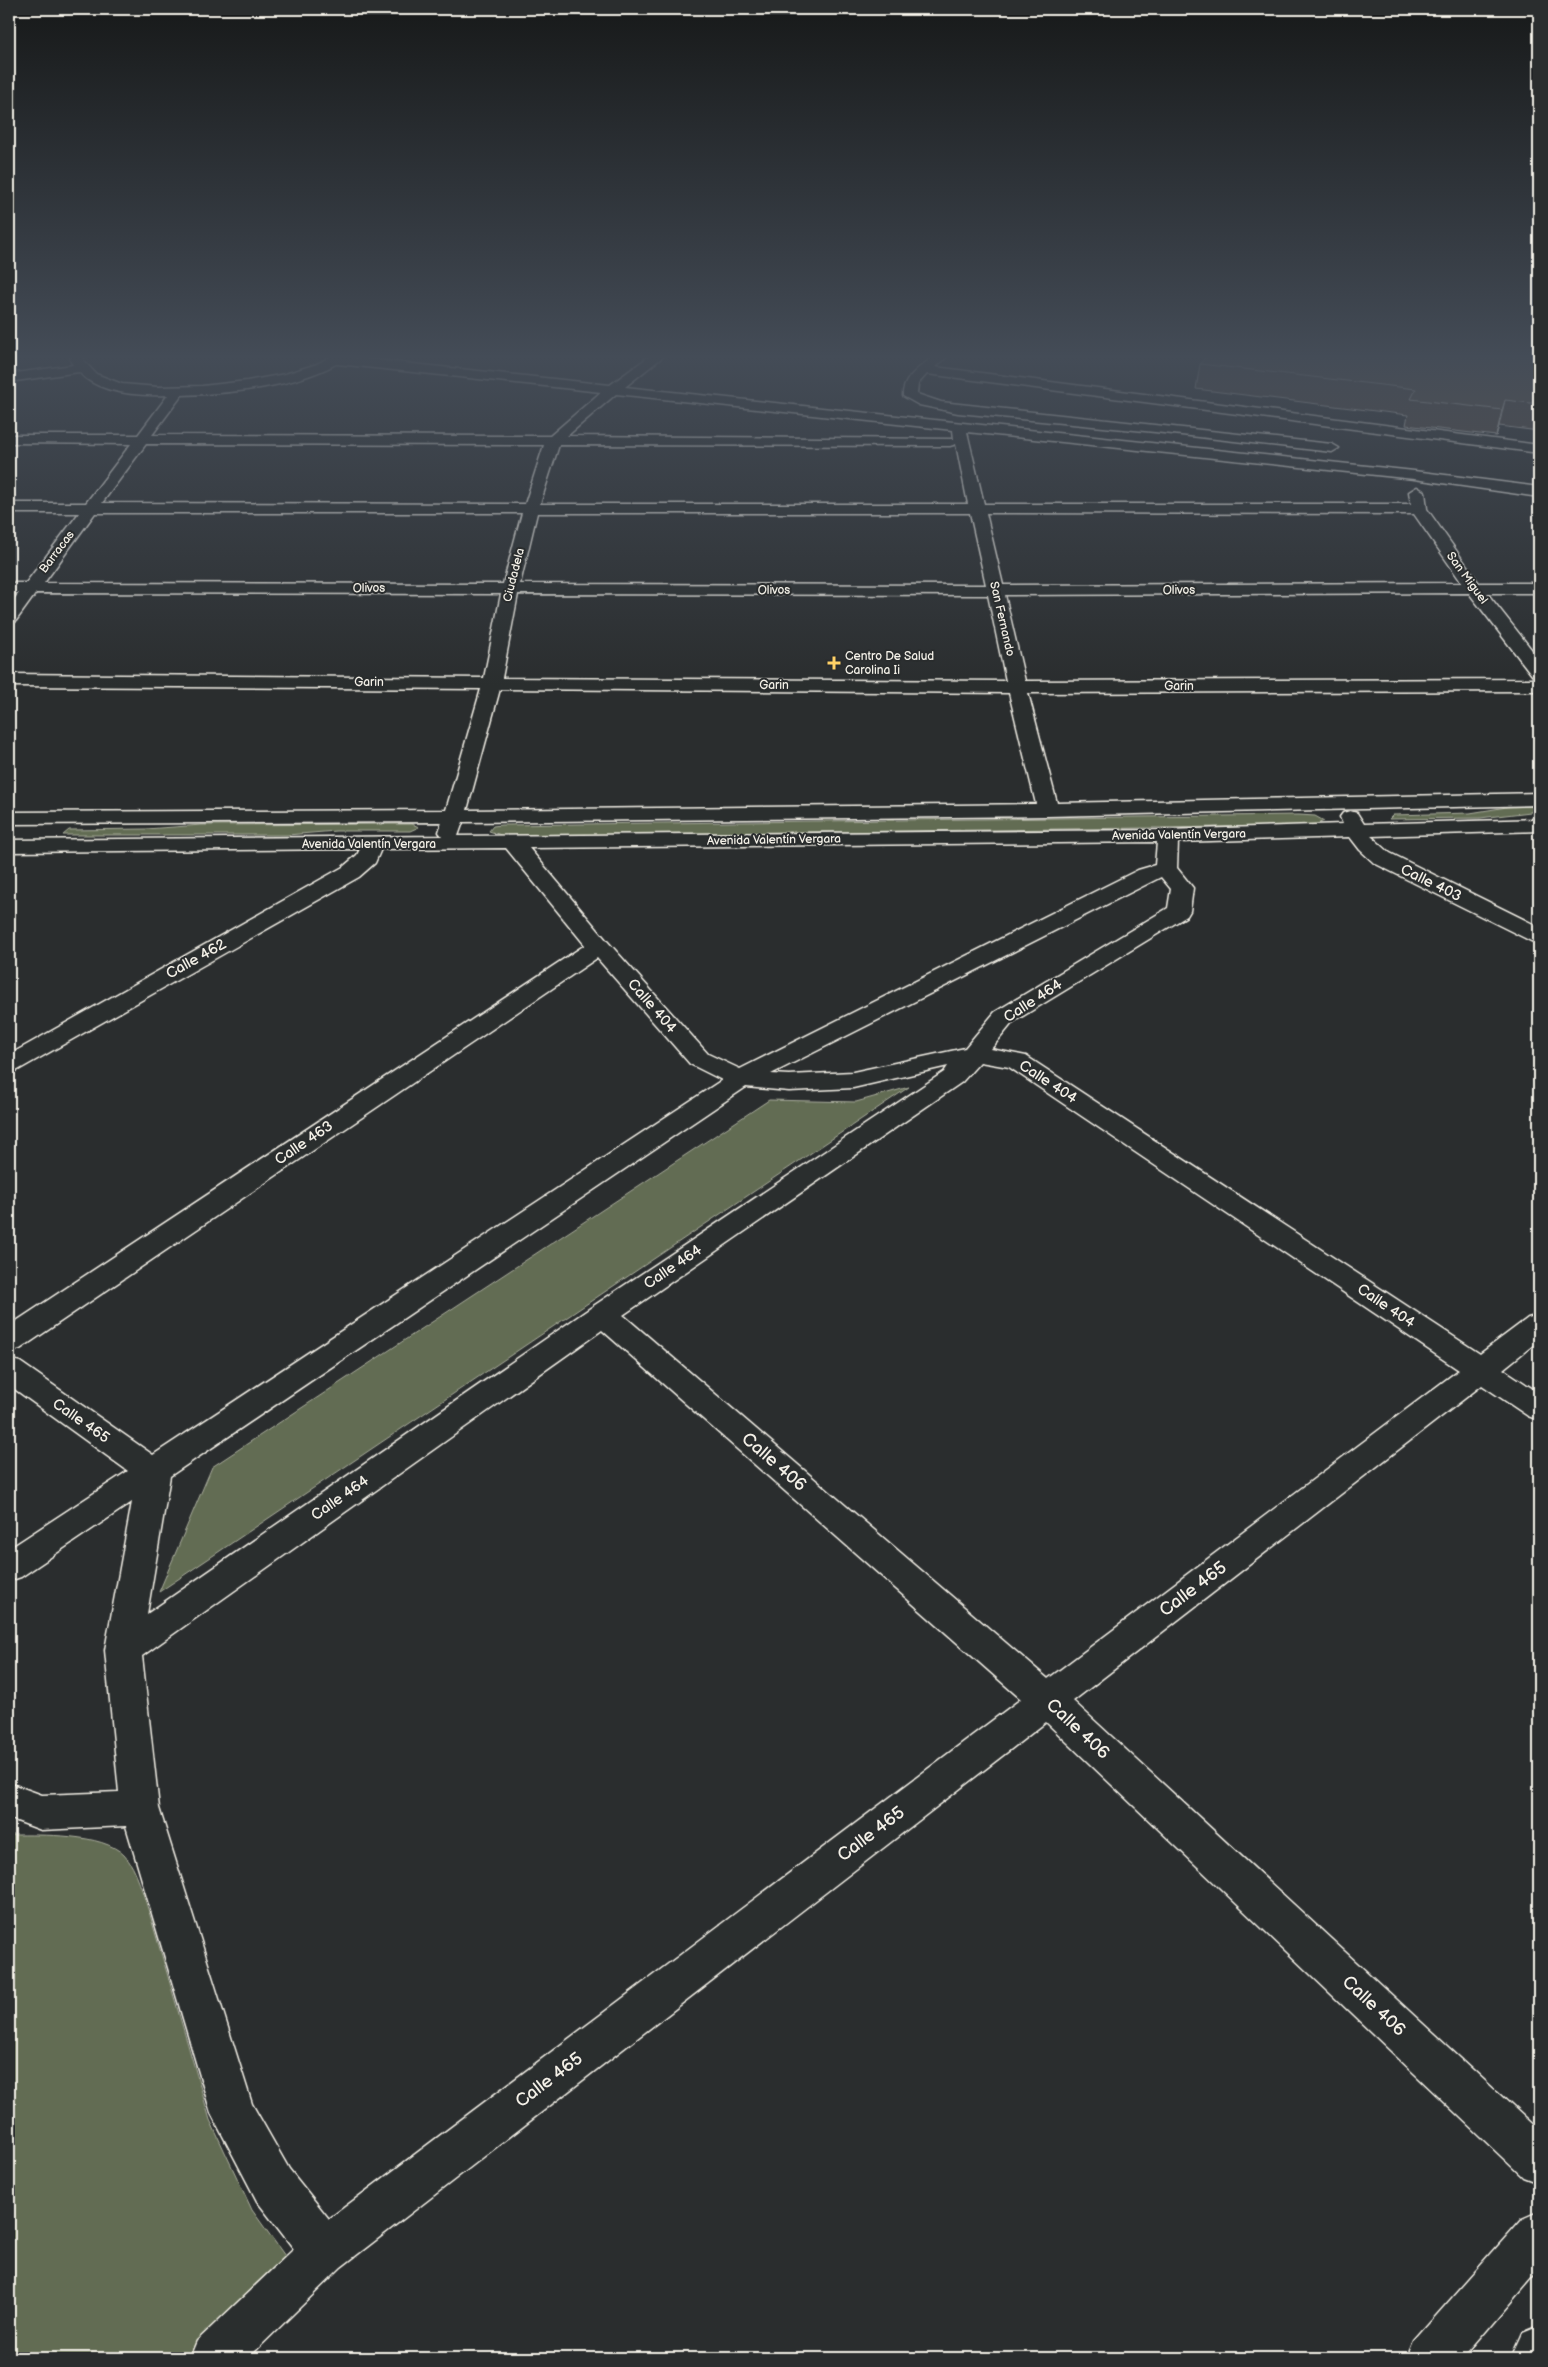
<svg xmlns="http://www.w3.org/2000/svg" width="1548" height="2367" viewBox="0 0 1548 2367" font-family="'Balsamiq Sans',sans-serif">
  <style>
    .green { fill: #626c53; stroke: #abae9e }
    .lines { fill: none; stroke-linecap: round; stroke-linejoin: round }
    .minor-casing { stroke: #f4f1e8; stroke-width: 3 }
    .major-casing { stroke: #f4f1e8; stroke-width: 3 }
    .minor { fill: #2a2d2e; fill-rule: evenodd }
    .major { fill: #2a2d2e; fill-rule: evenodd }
    .wall { fill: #594e44; stroke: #f4f1e8 }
    .shaded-wall { fill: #494037; stroke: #f4f1e8 }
    .building { fill: #685b4f; stroke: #f4f1e8 }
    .poi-dot { fill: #ffd166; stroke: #2a2d2e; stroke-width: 2 }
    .labels { text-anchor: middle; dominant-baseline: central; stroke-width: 4; stroke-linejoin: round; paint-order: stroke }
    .far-street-label { font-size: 12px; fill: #f4f1e8; stroke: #2a2d2e }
    .far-poi-label { font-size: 12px; fill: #f4f1e8; stroke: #2a2d2e; text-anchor: start }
    .street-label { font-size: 15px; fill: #f4f1e8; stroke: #2a2d2e }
    .near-street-label { font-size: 18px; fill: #f4f1e8; stroke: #2a2d2e }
  </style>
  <rect width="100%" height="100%" fill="#2a2d2e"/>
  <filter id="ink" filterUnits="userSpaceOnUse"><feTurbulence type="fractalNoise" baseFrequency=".02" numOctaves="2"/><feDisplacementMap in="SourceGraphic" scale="10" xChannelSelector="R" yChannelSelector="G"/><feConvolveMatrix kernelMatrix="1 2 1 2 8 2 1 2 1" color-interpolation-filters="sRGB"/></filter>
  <g filter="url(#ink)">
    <path class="green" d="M1539,806V811L1480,818L1389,819L1393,815L1470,813L1507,807Z
      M1299,815L1315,816L1324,821L1315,825L1304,826L504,836L489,831L493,826L501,825Z
      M412,824L419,827L410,831H336L287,835H63L69,830L146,829L202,825Z
      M909,1087L159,1592L212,1467L769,1100L856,1102Z
      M12,1835C41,1835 103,1833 124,1855C137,1868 144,1898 150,1915L210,2120L252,2210L290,2263L191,2358H9V1836Z"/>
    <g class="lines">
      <g class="minor-casing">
        <path id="minor" d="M72,355H84L83,360L96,374L122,384L158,387L202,386L247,381L285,374L317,364L333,355H349L348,357L610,385L651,355H665L625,387L1414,471L1539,487V497L1414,479L967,432L984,504H1411L1409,492L1417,487L1425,492L1427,509L1479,583H1539V593H1487L1539,659V677L1532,675L1469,593L1005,595L1025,681L1539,679V691L1028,693L1057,803L1539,793V805L1048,816L463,822L458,836L1168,830L1343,824L1340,817L1343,813L1350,811L1357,813L1364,824L1539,819V831L1371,836L1390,853L1539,927V943L1531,941L1374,863L1360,850L1350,837L1178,842L1177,868L1193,888L1190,911L1187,916L1013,1022L991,1049L1026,1056L1480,1354L1528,1318L1539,1315V1340L1503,1369L1539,1393V1420L1528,1416L1482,1385L1073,1701L1539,2131V2183L1523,2177L1046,1722L341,2267L248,2358H190L197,2341L294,2249L257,2201L211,2113L126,1826L41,1830L9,1818V1783L42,1795L119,1792L105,1650L132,1502L21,1577L9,1581V1549L128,1471L9,1385V1359L20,1362L153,1455L722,1080L690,1064L597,958L20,1349L9,1352V1326L585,945L506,848L381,849L375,863L359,877L18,1070L9,1073V1055L343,867L357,855L360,849L9,852V840L442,836L439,832L442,822L9,824V812L446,810L481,689L9,686V674L484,678L501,594L36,593L15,622L9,623V606L19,593H9V583H26L79,513H9V503H86L131,444L9,443V435H138L168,395C141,396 98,394 79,372L9,382V374L73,365L70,360ZM336,364H337L601,392L550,436L152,435L182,395C230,394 294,387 336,364ZM616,394L953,430L954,439L567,436ZM146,444L544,445L525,504L102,503ZM956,444L968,504H540L559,445L950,446ZM95,513H522L503,584L44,583ZM537,513H970L986,585L520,584ZM986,513L1414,514L1462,583L1003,585ZM518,594L988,595L1006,681L502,678ZM500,689L1009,693L1036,804L467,810ZM1157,842L1155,865L1138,870L740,1069L708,1054L607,941L529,848ZM1161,877L1171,889L1168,908L995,1012L965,1048L853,1072L789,1075L771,1074ZM980,1062L1009,1067L1459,1370L1048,1679L623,1315L962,1082ZM948,1066L944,1072L592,1307L147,1614L170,1476L746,1087L789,1091L853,1088ZM602,1330L1021,1699L329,2219L289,2169L252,2104L159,1808L142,1656Z
          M935,355H949L935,367L1539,445V453L927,374L918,384L917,394L941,402L1332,444L1339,448L1332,452L1155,432L958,413L919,405L903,396C902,377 922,366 935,355Z
          M1539,2211V2269L1463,2358H1407L1414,2341L1523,2218Z"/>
      </g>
      <g class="major-casing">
        <path id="major" d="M1539,2327V2358H1511L1522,2334Z"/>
      </g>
      <use href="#minor" class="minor"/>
      <use href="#major" class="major"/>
    </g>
    <path class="wall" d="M1539,355V431L1499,426L1496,436L1406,425L1408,415L1196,389L1200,364Z"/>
    <path class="shaded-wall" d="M1505,400L1499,426L1496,436L1502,410Z
      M9,1949L14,1959L9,1963Z"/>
    <path class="building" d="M1207,355H1539V404L1505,400L1502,410L1411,399L1416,389L1200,364Z"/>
  </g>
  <linearGradient id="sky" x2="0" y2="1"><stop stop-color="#171919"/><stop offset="0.52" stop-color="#444c57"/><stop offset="1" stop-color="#444c57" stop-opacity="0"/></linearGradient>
  <rect width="1548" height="686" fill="url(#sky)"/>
  <path class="poi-dot" d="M831.5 655.5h5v5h5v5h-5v5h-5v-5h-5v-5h5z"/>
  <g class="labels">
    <g class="far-street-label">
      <text transform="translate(57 552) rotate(-53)">Barracas</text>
      <text transform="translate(514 575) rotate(-76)">Ciudadela</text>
      <text transform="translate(1467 578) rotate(54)">San Miguel</text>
      <text x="369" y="588">Olivos</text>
      <text x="774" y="590">Olivos</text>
      <text x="1179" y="590">Olivos</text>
      <text transform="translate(1002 619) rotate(77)">San Fernando</text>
      <text x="369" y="682">Garin</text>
      <text x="774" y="685">Garin</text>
      <text x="1179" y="686">Garin</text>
      <text transform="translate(1179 835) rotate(-1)">Avenida Valentín Vergara</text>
      <text transform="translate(774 840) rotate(-1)">Avenida Valentín Vergara</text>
      <text x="369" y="844">Avenida Valentín Vergara</text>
    </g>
    <g class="far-poi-label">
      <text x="845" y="656">Centro De Salud<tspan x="845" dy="14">Carolina Ii</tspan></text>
    </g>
    <g class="street-label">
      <text transform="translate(1431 883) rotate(26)">Calle 403</text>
      <text transform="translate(196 959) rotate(-29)">Calle 462</text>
      <text transform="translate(1033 1001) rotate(-33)">Calle 464</text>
      <text transform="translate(652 1006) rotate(49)">Calle 404</text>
      <text transform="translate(1048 1082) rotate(33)">Calle 404</text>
      <text transform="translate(304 1143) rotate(-34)">Calle 463</text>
      <text transform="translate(673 1267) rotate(-34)">Calle 464</text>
      <text transform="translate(1386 1306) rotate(34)">Calle 404</text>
      <text transform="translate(81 1421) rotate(35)">Calle 465</text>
      <text transform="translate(340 1498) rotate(-35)">Calle 464</text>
    </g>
    <g class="near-street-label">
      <text transform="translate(774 1462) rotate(41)">Calle 406</text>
      <text transform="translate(1193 1589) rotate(-37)">Calle 465</text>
      <text transform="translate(1078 1729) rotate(43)">Calle 406</text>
      <text transform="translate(871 1834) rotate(-37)">Calle 465</text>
      <text transform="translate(1374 2006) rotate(43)">Calle 406</text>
      <text transform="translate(549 2080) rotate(-37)">Calle 465</text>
    </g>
  </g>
  <rect width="1548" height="2367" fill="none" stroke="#2a2d2e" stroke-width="30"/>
  <rect x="15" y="15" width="1518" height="2337" fill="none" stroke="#f4f1e8" stroke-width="2" filter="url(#ink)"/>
</svg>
